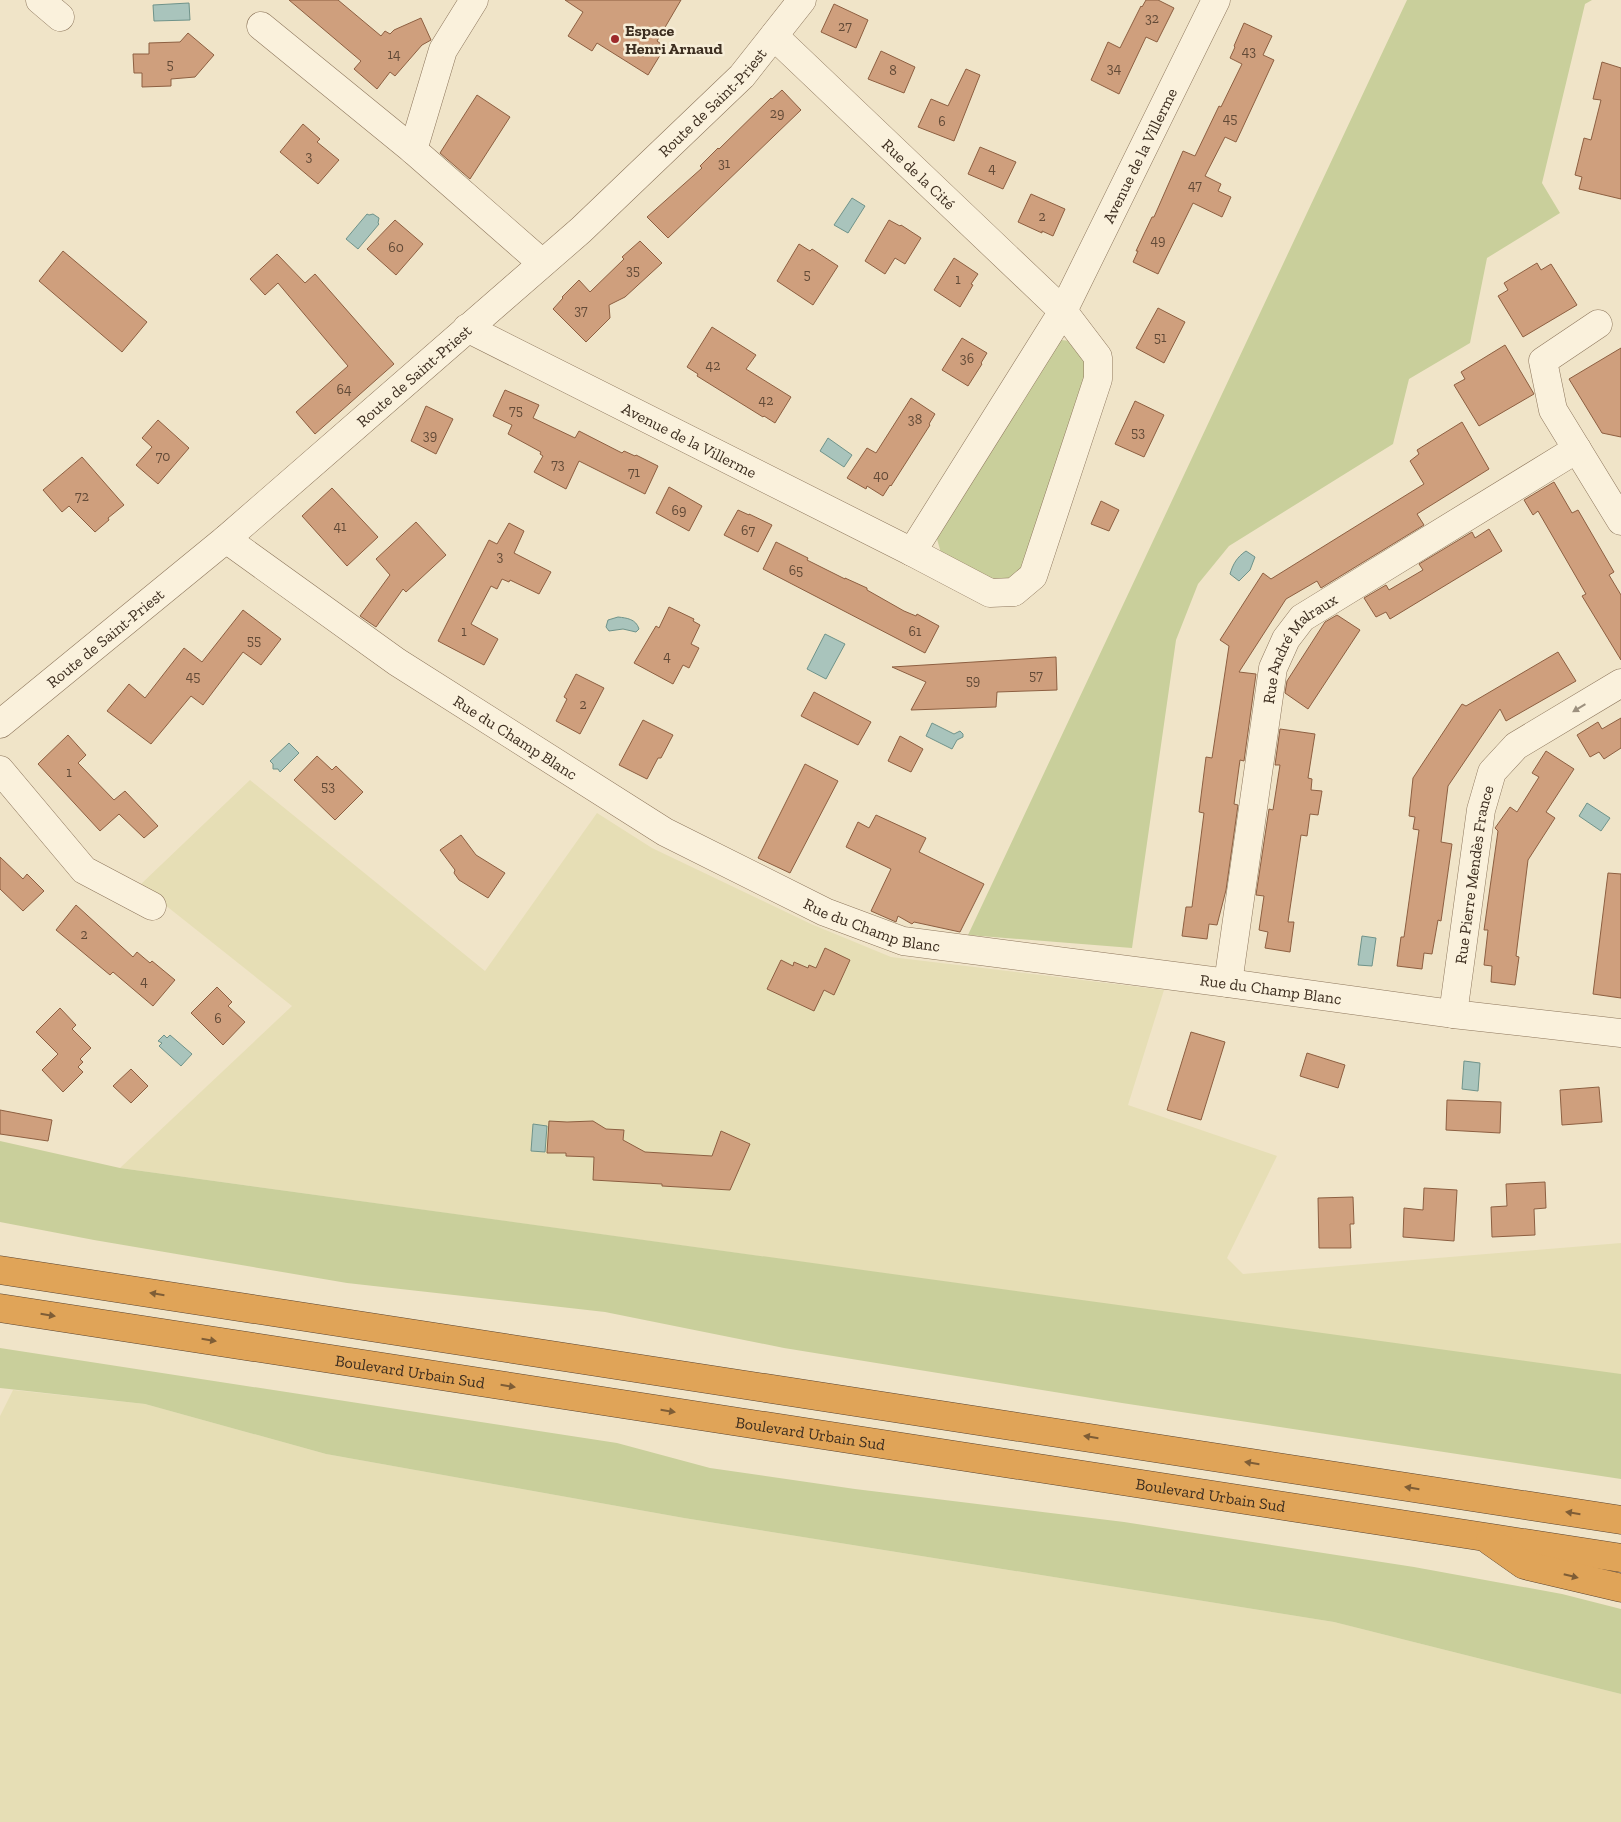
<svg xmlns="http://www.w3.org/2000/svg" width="1621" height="1822" viewBox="0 0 1621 1822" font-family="'Zilla Slab',serif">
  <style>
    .farmland { fill: #e6deb5 }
    .green { fill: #c9cf9b }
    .water { fill: #a9c4bc; stroke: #6f938a }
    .building { fill: #cf9f7d; stroke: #8d5f41 }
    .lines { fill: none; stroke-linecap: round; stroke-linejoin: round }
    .minor-casing { stroke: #8d765c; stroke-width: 29 }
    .highway-casing { stroke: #5b4430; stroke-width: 29 }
    .minor { stroke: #faf1dc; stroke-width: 28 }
    .highway { stroke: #e0a458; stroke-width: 28 }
    .oneway { fill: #9c907e }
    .oneway2 { fill: #7e5d36 }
    .poi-dot { fill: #9e2a2b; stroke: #f7eed8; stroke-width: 2 }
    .labels { text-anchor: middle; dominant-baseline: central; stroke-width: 5; stroke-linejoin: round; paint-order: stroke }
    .number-label { font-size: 14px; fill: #624a37 }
    .poi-label { font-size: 16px; font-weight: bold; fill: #3d2e20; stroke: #f7eed8; text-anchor: start }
    .street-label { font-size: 16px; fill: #3d2e20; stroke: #f7eed8 }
  </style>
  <rect width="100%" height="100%" fill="#f0e4c8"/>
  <path class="farmland" d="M250,780L485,971L597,813L652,848L811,924L891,957L1164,990L1128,1105L1277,1156L1227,1258L1243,1274L1621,1243V1375L120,1168L292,1006L140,885Z
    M13,1390L145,1404L326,1454L684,1518L1334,1622L1621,1694V1822H0V1416Z"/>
  <path class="green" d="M1407,0H1592L1585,4L1542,183L1560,213L1487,258L1470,343L1409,379L1393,444L1229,546L1198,584L1176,640L1132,948L968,935Z
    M1061,340L1071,341L1093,370L1023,572L996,586L941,553L937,539V529Z
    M0,1141L120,1168L1621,1374V1479L1122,1403L784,1348L605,1312L347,1283L94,1240L0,1222Z
    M0,1348L617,1443L710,1468L855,1489L1124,1522L1414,1567L1562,1594L1621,1609V1694L1334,1622L684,1518L326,1454L145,1404L0,1388Z"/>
  <path class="water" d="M189,3L190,20L154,21L153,5Z
    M852,198L865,206L848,233L834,225Z
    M367,214L369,215L373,214L379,218L378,223L379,224L358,249L346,239Z
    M828,438L852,455L844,467L820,451Z
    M1246,551L1255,557L1250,570L1239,581L1230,574C1233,564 1237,557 1246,551Z
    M618,617C627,618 636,619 639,629L636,632L623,629L609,631L606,627L608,620Z
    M825,634L845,644L826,679L807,669Z
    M932,723L954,734L960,731L963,734V737L957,740L952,749L926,736Z
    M289,743L299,753L280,772L278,769H273V764L270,761Z
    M1587,803L1610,818L1601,831L1579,816Z
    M1362,936L1376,938L1372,966L1358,965Z
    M164,1035L167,1038L170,1035L192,1054L181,1066L159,1046L162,1043L158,1041Z
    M1464,1061L1480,1063L1478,1091L1462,1089Z
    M533,1124L547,1126L545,1152L531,1151Z"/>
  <path class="building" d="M289,0H338L381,36L385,31L390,34L394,30L421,18L431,40L422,45L395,76L390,72L377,89L354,69L361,61Z
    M565,0H681L657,41L665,47L648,75L597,43L592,51L568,36L583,12Z
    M1146,0H1158L1174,8L1157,42L1146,37L1119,94L1091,80L1108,42L1120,48L1141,6L1142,7Z
    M834,4L868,20L856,48L821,32Z
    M1244,23L1272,36L1263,55L1274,60L1236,142L1225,137L1205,176L1221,184L1218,191L1231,197L1222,217L1193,203L1158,274L1133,262L1138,251H1136L1152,217H1154L1183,151L1195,156L1219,106L1221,107L1242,64L1230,58L1235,47L1234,46Z
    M188,33L214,55L195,77L171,79V86L142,87V73H134L133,54H149V43L180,42Z
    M881,51L915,67L904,93L868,79Z
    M1602,62L1621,68V199L1579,189L1582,177L1575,175L1584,138L1591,140L1601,100L1593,99Z
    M966,69L980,75L954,141L918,127L931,99L948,106Z
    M782,90L801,110L668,238L647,217L702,168L700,166L718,148L719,149L771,98L772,99Z
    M477,95L510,117L470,179L440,153Z
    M303,124L320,139L317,142L339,160L318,184L280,152Z
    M980,147L1016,162L1003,189L968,174Z
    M1031,194L1065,209L1053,236L1042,231V233L1018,222Z
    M395,220L423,244L396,275L367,249Z
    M889,220L900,226L901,225L921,238L905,264L895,258L885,274L865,261Z
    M640,241L662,263L625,297L609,305L610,318L586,342L553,309L563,298L562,297L579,280L590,292L624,259L622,257Z
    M799,244L810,251L812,249L838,266L813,305L777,281Z
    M63,251L147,322L122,352L39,281Z
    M277,254L305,283L315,274L394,364L315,434L296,412L348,366L278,283L265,295L250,279Z
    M954,258L978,274L971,284L973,285L960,307L934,290Z
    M1537,263L1541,270L1551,264L1577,305L1523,337L1498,296L1508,290L1504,283Z
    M1158,308L1185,322L1164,363L1136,348Z
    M712,327L756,355L746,369L791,397L775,423L764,416L763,417L697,376L698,374L687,367Z
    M962,338L987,353L981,363L982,364L968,386L942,370Z
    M1505,345L1534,394L1479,426L1454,385L1465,379L1461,372Z
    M1621,348V437L1602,433L1569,379Z
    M505,390L539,405L533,418L575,438L579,431L622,453L624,451L635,456L636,455L658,466L645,494L579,461L566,489L534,472L543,456L540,454L541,452L508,434L512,425L493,416Z
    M911,398L935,414L929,424L930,425L891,486L890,485L883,496L867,486L866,489L847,478L867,448L876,453Z
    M1135,401L1164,415L1144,457L1115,444Z
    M426,406L453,419L436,454L411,441Z
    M158,420L189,448L158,484L136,465L152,447L142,438Z
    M1462,422L1489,469L1417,514L1424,525L1321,588L1317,581L1286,599L1239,672L1256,674L1244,761L1240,760L1234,804L1238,805L1226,890L1217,925L1209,924L1207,939L1182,936L1186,907H1192L1204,813L1199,812L1206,757L1212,758L1229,646L1220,640L1263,573L1271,579L1424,484L1410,461L1419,454L1417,450Z
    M82,457L124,505L108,518L109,520L95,532L69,506L62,512L43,490Z
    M1554,482L1572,513L1578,510L1614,572L1609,575L1621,595V660L1582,596L1586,594L1538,511L1533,515L1524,500Z
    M669,487L702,506L689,531L656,513Z
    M332,488L378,537L347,566L302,516Z
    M1101,501L1119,510L1109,531L1091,524Z
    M738,510L749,515V514L772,525L758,552L724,535Z
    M416,522L446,555L406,592L403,589L376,627L360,616L390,575L376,559Z
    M509,523L524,531L514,553L551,572L539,594L510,580L509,582L502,579L497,589L491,586L471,624L498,639L484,665L438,641L489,540L497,544Z
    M1489,529L1502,551L1390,619L1386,612L1376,617L1364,598L1386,585L1389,590L1423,570L1419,564L1472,532L1475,538Z
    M776,542L808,558L807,560L845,579V578L867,588V590L904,611L916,616L917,614L939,626L925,653L763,569Z
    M669,607L694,619L693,621L700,625L691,644L699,648L689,668L683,665L673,684L634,663L656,626L659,628Z
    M243,610L281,639L261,665L243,652L203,705L191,696L151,744L107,711L129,684L145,698L184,648L202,662Z
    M1337,615L1360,630L1308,709L1285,693L1287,681L1325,622Z
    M1558,652L1576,681L1506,721L1500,709L1448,786L1441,842L1452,844L1441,921L1438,920L1432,954L1424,953L1422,969L1397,966L1401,937H1404L1419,830L1413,829L1415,817L1409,816L1413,778L1462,704L1466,706Z
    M1056,657L1057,690L997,692L996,707L911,710L926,682L892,667Z
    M576,674L604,688L580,734L556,721L567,699L564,697Z
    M814,692L871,722L858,745L801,716Z
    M1621,718V748L1604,759L1599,752L1590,757L1577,735L1598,722L1602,729Z
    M643,720L673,735L661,758H658L647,779L619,765Z
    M1280,729L1315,734L1308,778L1312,779L1311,790L1322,791L1318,815L1310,814L1307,836L1301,835L1288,922H1294L1290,952L1265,948L1268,932L1259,930L1264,896L1256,895L1269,809L1273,810L1280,765H1275Z
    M68,735L86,755L78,763L114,800L125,791L158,826L144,838L119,814L100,831L38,764Z
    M900,736L923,749L911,772L888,761Z
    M1546,751L1574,769L1546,812L1555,818L1528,860L1516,956L1519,957L1515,985L1491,982L1492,966L1484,965L1488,930H1484L1498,831L1495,828L1510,807L1517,812L1539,777L1532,773Z
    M317,756L332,770L336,766L363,792L335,820L294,780Z
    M805,764L838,781L790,873L758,858Z
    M876,815L926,838L919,852L984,884L960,932L914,922L912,924L898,916L896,922L871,911L891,869L846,847L858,822L869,828Z
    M461,835L476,855L505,873L488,898L459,880L454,873L455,870L440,850Z
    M0,857L23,879L27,874L44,891L23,911L0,889Z
    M1608,873L1621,874V998L1593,994Z
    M76,905L133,957L137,952L150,963L152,961L175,980L153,1006L113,972L110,975L56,930Z
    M825,948L850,960L834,995L824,990L814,1011L767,989L781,960L793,966L794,962L808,968L809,965L816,968Z
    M217,987L232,1002L228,1006L245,1022L223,1045L191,1013Z
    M60,1008L76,1025L72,1029L91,1048L80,1059L83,1062L78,1067L83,1072L63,1092L42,1070L58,1054L36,1032Z
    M1191,1032L1225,1042L1201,1120L1167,1110Z
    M1307,1053L1345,1065L1338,1088L1300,1076Z
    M131,1069L148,1086L131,1103L113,1086Z
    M1599,1087L1602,1122L1562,1125L1560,1090Z
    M1447,1100L1501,1102L1500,1133L1446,1130Z
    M0,1110L52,1120L48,1141L0,1134Z
    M549,1121L567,1122L593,1121L606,1129L624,1130L623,1140L645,1152L712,1156L721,1131L750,1144L730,1190L662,1186V1184L593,1180L594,1157L566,1156V1153H547Z
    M1545,1182L1546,1208L1534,1209L1535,1235L1492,1237L1491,1207L1507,1206L1506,1184Z
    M1424,1188L1457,1190L1454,1241L1403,1237L1404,1208L1423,1210Z
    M1353,1197L1354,1224H1350L1351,1248H1319L1318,1198Z"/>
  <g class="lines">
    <g class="minor-casing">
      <g id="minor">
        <path d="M40,0L60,17"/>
        <path d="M261,26L413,150L542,263"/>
        <path id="s1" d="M774,36L1063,311L1098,357V379L1033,576L1014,592L990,593L912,552"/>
        <path d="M413,150L443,50L474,0"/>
        <path d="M1598,324L1543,361L1553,410L1621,521"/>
        <path id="s2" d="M467,328L912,552L1063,311L1216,0"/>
        <path id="s3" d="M226,539L397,662L665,832L825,912L903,941L1228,983L1453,1014L1621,1033"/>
        <path id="s4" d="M0,724L226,539L581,230L742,76L802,0"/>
        <path d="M0,770L84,870L152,906"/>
        <path id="s5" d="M1228,983L1273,668L1286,639L1302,618L1577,449"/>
        <path id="s6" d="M1453,1014L1481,810L1492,772L1516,746L1621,683"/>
      </g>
    </g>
    <g class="highway-casing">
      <g id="highway">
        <path d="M0,1270L1621,1520"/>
        <path id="s7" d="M0,1308L1621,1558"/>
        <path d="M1490,1541L1524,1565L1621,1588"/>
      </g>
    </g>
    <use href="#minor" class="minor"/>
    <use href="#highway" class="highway"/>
  </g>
  <defs><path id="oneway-solid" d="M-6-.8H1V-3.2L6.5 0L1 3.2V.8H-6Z" transform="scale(1.25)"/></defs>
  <use class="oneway" href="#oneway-solid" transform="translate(1579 708) rotate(149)"/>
  <g class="oneway2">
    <use href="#oneway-solid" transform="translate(157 1294) rotate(-171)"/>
    <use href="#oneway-solid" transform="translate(48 1315) rotate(9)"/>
    <use href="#oneway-solid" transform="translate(209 1340) rotate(9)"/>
    <use href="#oneway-solid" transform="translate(508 1386) rotate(9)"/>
    <use href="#oneway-solid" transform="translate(668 1411) rotate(9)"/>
    <use href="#oneway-solid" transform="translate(1091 1437) rotate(-171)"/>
    <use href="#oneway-solid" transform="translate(1252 1463) rotate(-171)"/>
    <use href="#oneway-solid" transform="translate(1412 1488) rotate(-171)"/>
    <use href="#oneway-solid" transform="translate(1573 1513) rotate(-171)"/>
    <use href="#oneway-solid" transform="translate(1571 1576) rotate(14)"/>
  </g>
  <circle class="poi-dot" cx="615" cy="39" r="5"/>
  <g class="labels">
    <g class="number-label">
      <text x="1152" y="18">32</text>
      <text x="845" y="26">27</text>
      <text x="1249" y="51">43</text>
      <text x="394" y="54">14</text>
      <text x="170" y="64">5</text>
      <text x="1114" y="68">34</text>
      <text x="893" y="70">8</text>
      <text x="777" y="113">29</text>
      <text x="1230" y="118">45</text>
      <text x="942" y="121">6</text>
      <text x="309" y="156">3</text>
      <text x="724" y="163">31</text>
      <text x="992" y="168">4</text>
      <text x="1195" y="185">47</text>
      <text x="1042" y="216">2</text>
      <text x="1158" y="240">49</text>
      <text x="396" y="247">60</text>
      <text x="633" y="270">35</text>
      <text x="807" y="274">5</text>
      <text x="958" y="279">1</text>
      <text x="581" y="310">37</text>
      <text x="1160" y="337">51</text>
      <text x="967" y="358">36</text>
      <text x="713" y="365">42</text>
      <text x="344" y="389">64</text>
      <text x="766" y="400">42</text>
      <text x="516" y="410">75</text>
      <text x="915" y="419">38</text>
      <text x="1138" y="432">53</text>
      <text x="430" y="435">39</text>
      <text x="163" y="456">70</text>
      <text x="558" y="464">73</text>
      <text x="634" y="472">71</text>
      <text x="881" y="475">40</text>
      <text x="82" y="496">72</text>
      <text x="679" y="510">69</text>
      <text x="340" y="526">41</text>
      <text x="748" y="530">67</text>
      <text x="500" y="556">3</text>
      <text x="796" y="570">65</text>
      <text x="464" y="631">1</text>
      <text x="915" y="631">61</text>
      <text x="254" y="640">55</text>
      <text x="667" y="656">4</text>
      <text x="1036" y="675">57</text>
      <text x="193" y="676">45</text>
      <text x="973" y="680">59</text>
      <text x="583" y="704">2</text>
      <text x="69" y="772">1</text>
      <text x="328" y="786">53</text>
      <text x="84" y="934">2</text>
      <text x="144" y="981">4</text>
      <text x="218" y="1018">6</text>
    </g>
    <g class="poi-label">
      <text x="625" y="30">Espace<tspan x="625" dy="18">Henri Arnaud</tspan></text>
    </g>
    <g class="street-label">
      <text stroke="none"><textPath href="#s4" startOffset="946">Route de Saint-Priest</textPath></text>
      <text stroke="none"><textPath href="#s2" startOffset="956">Avenue de la Villerme</textPath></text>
      <text stroke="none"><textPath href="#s1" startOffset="200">Rue de la Cité</textPath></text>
      <text stroke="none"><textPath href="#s4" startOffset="541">Route de Saint-Priest</textPath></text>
      <text stroke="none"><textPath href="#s2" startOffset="249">Avenue de la Villerme</textPath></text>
      <text stroke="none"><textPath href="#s4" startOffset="136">Route de Saint-Priest</textPath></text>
      <text stroke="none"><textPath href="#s5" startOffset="349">Rue André Malraux</textPath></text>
      <text stroke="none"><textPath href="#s3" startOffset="351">Rue du Champ Blanc</textPath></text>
      <text stroke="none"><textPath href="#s6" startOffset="141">Rue Pierre Mendès France</textPath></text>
      <text stroke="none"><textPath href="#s3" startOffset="756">Rue du Champ Blanc</textPath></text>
      <text stroke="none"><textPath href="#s3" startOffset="1161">Rue du Champ Blanc</textPath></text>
      <text stroke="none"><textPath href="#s7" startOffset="415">Boulevard Urbain Sud</textPath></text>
      <text stroke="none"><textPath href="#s7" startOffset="820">Boulevard Urbain Sud</textPath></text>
      <text stroke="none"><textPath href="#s7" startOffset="1225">Boulevard Urbain Sud</textPath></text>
    </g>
  </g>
</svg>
